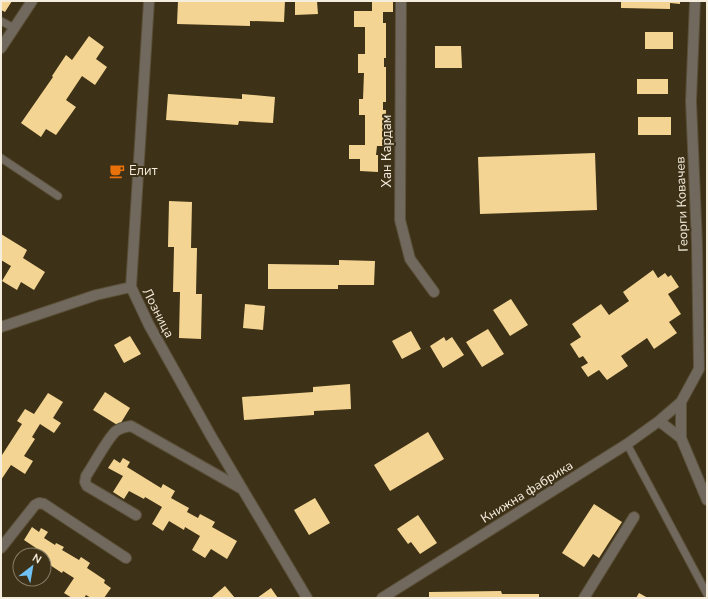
<svg xmlns="http://www.w3.org/2000/svg" width="708" height="599" viewBox="0 0 708 599" font-family="'Nunito Sans',sans-serif">
  <style>
    .building { fill: #f4d492 }
    .lines { fill: none; stroke-linecap: round; stroke-linejoin: round }
    .lane-casing { stroke: #5a4f37; stroke-width: 9 }
    .street-casing { stroke: #5a4f37; stroke-width: 12 }
    .lane { stroke: #71685e; stroke-width: 7 }
    .street { stroke: #71685e; stroke-width: 10 }
    .labels { text-anchor: middle; dominant-baseline: central; stroke-width: 4; stroke-linejoin: round; paint-order: stroke }
    .street-label { font-size: 13px; fill: #f5eede; stroke: #3d3117 }
    .poi-label { font-size: 13px; fill: #f5eede; stroke: #3d3117; text-anchor: start }
  </style>
  <rect width="100%" height="100%" fill="#3d3117"/>
  <path class="building" d="M1,1H12L5,12L1,10Z
    M178,1H285L284,22L250,21V26L177,24Z
    M295,1H317L318,14L295,15Z
    M372,1H393V12H383V23H386V58H384V67H386V102H383V110H386L385,146H377L376,155H378V172L360,171V159H349V145H365V115H359V99H363L364,73H358V54H365V27H354V11H372Z
    M621,1H680V4L670,3V9L621,8Z
    M645,32H673V49H645Z
    M89,36L104,47L96,59L107,67L95,85L82,76L66,100L76,107L56,135L46,129L41,137L21,123L53,77L52,76L66,55L72,60Z
    M435,46H461L462,68H435Z
    M637,79H668V94H637Z
    M168,94L242,99V94L275,97L273,123L239,121L238,125L166,120Z
    M638,117H671V135H638Z
    M595,153L597,210L480,214L478,157Z
    M169,201L192,202L191,248H197L196,294H202L201,339L179,338L180,292H173L174,247H168Z
    M1,234L27,250L23,258L45,272L34,290L21,282L17,290L2,281L11,266L1,260Z
    M339,260L375,261L374,285H338V289H268V264L339,265Z
    M653,270L658,278L665,273L668,277L671,275L679,287L668,294L681,314L669,322L677,333L654,349L647,338L621,356L628,366L607,380L599,370L588,377L581,367L588,363L583,356L579,358L570,344L581,337L572,324L601,304L609,315L629,301L623,292Z
    M511,299L528,325L510,336L493,310Z
    M245,304L265,306L263,330L243,328Z
    M488,329L504,354L482,367L466,342Z
    M411,331L421,349L402,359L392,341Z
    M130,336L141,354L124,363L114,345Z
    M444,337L446,341L452,337L464,355L443,368L430,346Z
    M350,384L351,409L314,411V415L244,420L242,397L313,392V387Z
    M105,392L130,408L119,426L93,410Z
    M48,393L63,402L53,418L61,423L54,433L40,424L32,437L35,439L24,456L33,461L25,474L11,465L1,480V455H2L22,424L17,421L25,409L34,414Z
    M428,432L444,459L390,491L374,465Z
    M123,458L130,462L127,467L161,488L163,484L175,491L171,498L189,508L187,512L198,518L200,514L215,522L212,527L237,541L227,559L211,549L205,558L192,550L200,536L185,527L184,530L169,521L163,531L152,524L162,507L145,497L144,499L129,491L124,499L113,492L123,476L108,468L114,459L120,463Z
    M315,498L330,523L309,535L294,510Z
    M594,504L622,522L599,558L593,554L584,567L562,553Z
    M418,515L437,543L420,554L411,542L408,544L397,529Z
    M32,527L39,532L41,528L48,532L44,538L55,545L56,543L64,547L62,550L79,560L81,557L90,563L87,568L105,580L104,583L111,588L104,598H91L86,595L84,598H72L64,593L74,578L63,571L62,573L47,563L44,568V555H32L36,548L24,540Z
    M225,586L235,598H211Z
    M271,588L278,598H257Z
    M501,591L502,594H539V598H429V592Z
    M639,593L648,598H636Z"/>
  <g class="lines">
    <g class="lane-casing">
      <path id="lane" d="M1,21L14,28
        M1,158L58,196
        M627,444L707,594"/>
    </g>
    <g class="street-casing">
      <path id="street" d="M149,1L131,287L149,325L211,436L307,598
        M401,1L400,220L410,259L434,292
        M1,48L32,1
        M1,327L96,295L131,287
        M659,421L681,438L707,500
        M681,438V402
        M136,515L87,486L85,482L86,476C93,466 107,439 116,431C120,428 125,427 131,426L242,489
        M1,548L35,505L39,503L44,504L126,558
        M382,598L627,444L659,421L681,402L699,369L697,244L691,101L695,1
        M584,598L634,517"/>
    </g>
    <use href="#lane" class="lane"/>
    <use href="#street" class="street"/>
  </g>
  <defs>
    <g id="cafe-bare" transform="scale(1.2)"><path d="M-5.5-4.5H6V0H3Q3 3.5 0 3.5H-2.5Q-5.5 3.5-5.5 0ZM3-3.2v2h1.7v-2ZM-6 4.5H4V6H-6Z" fill="#e8710a" stroke="#3d3117" stroke-width="2.5" paint-order="stroke"/></g>
  </defs>
  <g fill-rule="evenodd">
    <use href="#cafe-bare" x="117" y="171"/>
  </g>
  <g class="labels">
    <g class="street-label">
      <text transform="translate(387 151) rotate(-90)">Хан Кардам</text>
      <text transform="translate(682 204) rotate(-92)">Георги Ковачев</text>
      <text transform="translate(158 313) rotate(63)">Лозница</text>
      <text transform="translate(527 492) rotate(-32)">Книжна фабрика</text>
    </g>
    <g class="poi-label">
      <text x="129" y="171">Елит</text>
    </g>
  </g>
  <rect width="708" height="599" fill="none" stroke="#f5eede" stroke-width="4"/>
  <g transform="translate(32 567) rotate(31)"><circle r="19" fill="#3d3117" stroke="#877d67"/>
  <path d="M0-3L7 15L0 10L-7 15Z" fill="#70c2f4"/>
  <text y="-6" font-size="11" font-weight="bold" text-anchor="middle" fill="#f5eede">N</text>
  </g>
</svg>
